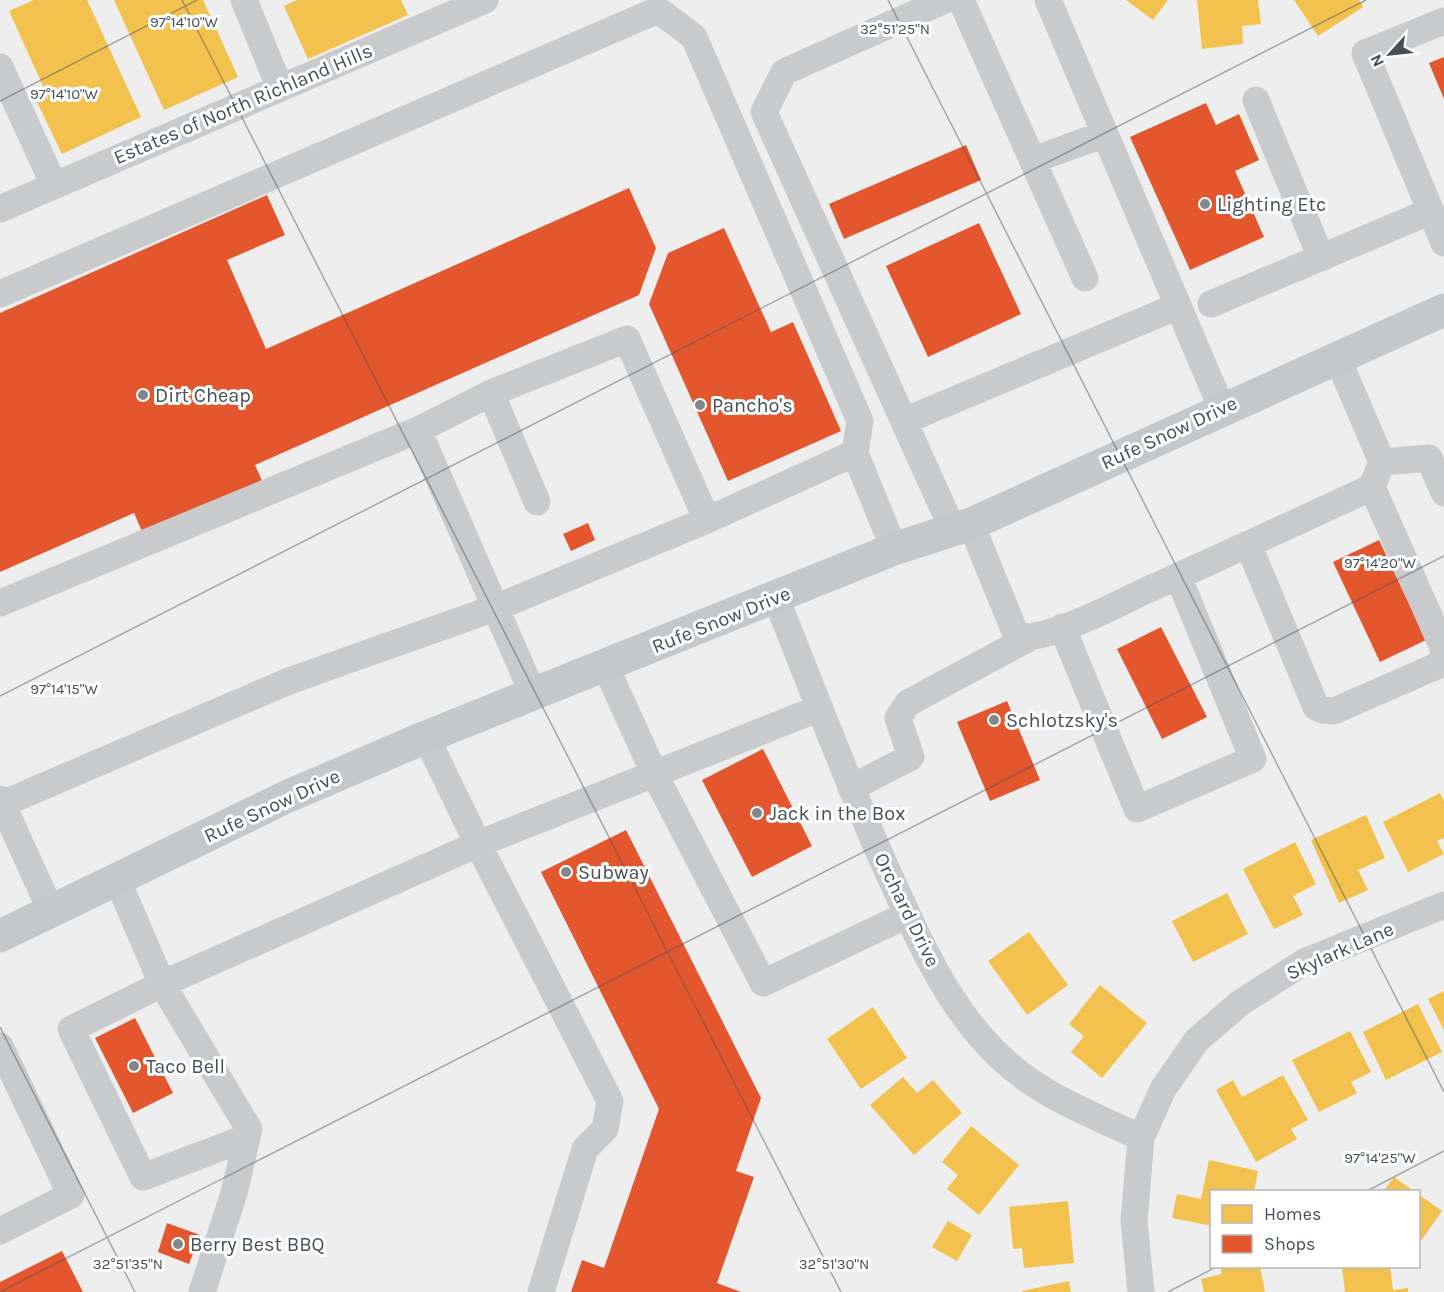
<svg xmlns="http://www.w3.org/2000/svg" width="1444" height="1292" viewBox="0 0 1444 1292" font-family="Karla,sans-serif">
  <style>
    .homes { fill: #f2c14e }
    .shops { fill: #e4572e }
    .lines { fill: none; stroke-linecap: round; stroke-linejoin: round }
    .minor { stroke: #c8cacc; stroke-width: 27 }
    .major { stroke: #c4c8ca; stroke-width: 33 }
    .ticks { fill: none; stroke: #475058; stroke-width: 1.5; stroke-opacity: 0.45 }
    .poi-dot { fill: #81878c; stroke: #fff; stroke-width: 2 }
    .labels { text-anchor: middle; dominant-baseline: central; stroke-width: 6; stroke-linejoin: round; paint-order: stroke }
    .street-label { font-size: 20px; fill: #475058; stroke: #fff }
    .poi-label { font-size: 20px; fill: #475058; stroke: #fff; text-anchor: start }
    .ticks-label { font-size: 15px; text-anchor: middle; fill: #475058; stroke: #fff; stroke-width: 6; stroke-linejoin: round; paint-order: stroke }
  </style>
  <rect width="100%" height="100%" fill="#eee"/>
  <path class="homes" d="M34,0H87L141,117L62,154L37,102L48,97L9,11Z
    M114,0H203L238,77L164,110Z
    M297,0H401L408,15L308,59L284,6Z
    M1126,0H1168L1153,20Z
    M1197,0H1258L1261,24L1242,26L1243,44L1202,49Z
    M1294,0H1359L1363,7L1318,36Z
    M1440,793L1444,801V838L1437,841L1444,854L1408,872L1383,822Z
    M1366,815L1385,858L1358,870L1368,890L1339,903L1311,840Z
    M1295,842L1316,884L1293,896L1303,915L1274,929L1243,869Z
    M1227,893L1248,934L1193,962L1172,921Z
    M1029,932L1068,985L1027,1015L988,961Z
    M1100,985L1147,1023L1102,1078L1071,1052L1084,1036L1069,1024Z
    M1444,991V1030L1428,999Z
    M1418,1004L1442,1052L1386,1080L1363,1032Z
    M873,1007L907,1058L861,1089L827,1039Z
    M1350,1031L1371,1072L1351,1082L1357,1093L1319,1112L1292,1060Z
    M1283,1075L1308,1120L1291,1129L1297,1139L1256,1162L1216,1090L1233,1080L1242,1097Z
    M903,1077L917,1093L933,1080L962,1113L914,1155L870,1105Z
    M971,1126L1019,1165L979,1215L947,1189L958,1175L942,1162Z
    M1209,1160L1258,1171L1254,1192H1212V1226L1172,1218L1177,1194L1201,1199Z
    M1394,1177L1415,1192H1383Z
    M1418,1194L1442,1211L1418,1245Z
    M1068,1201L1074,1263L1024,1268L1022,1248L1013,1249L1009,1207Z
    M948,1221L972,1235L957,1261L932,1247Z
    M1220,1266H1260L1265,1292H1204L1201,1279L1222,1274Z
    M1390,1266L1393,1290L1408,1288V1292H1345L1342,1267Z
    M1069,1281L1071,1292H1022V1291Z"/>
  <path class="shops" d="M1444,57V99L1429,63Z
    M1206,103L1216,125L1239,114L1259,160L1235,171L1264,237L1190,270L1130,137Z
    M966,145L981,180L844,239L829,204Z
    M629,188L656,248L639,295L255,465L263,483L144,536L134,513L0,572V313L267,195L285,235L227,260L266,349Z
    M979,223L1021,314L928,357L886,266Z
    M724,228L771,332L793,322L841,431L728,481L649,304L668,253Z
    M588,523L595,540L571,551L563,534Z
    M1379,540L1426,640L1380,662L1333,562Z
    M1161,627L1207,717L1162,739L1117,649Z
    M1007,701L1040,780L990,801L957,722Z
    M763,749L812,846L752,877L702,780Z
    M626,830L761,1098L736,1171L754,1177L717,1283L741,1292H571L582,1260L604,1268L659,1109L541,872Z
    M135,1018L173,1093L133,1113L95,1038Z
    M167,1223L200,1235L189,1264L158,1252Z
    M62,1251L83,1292H0V1282Z"/>
  <g class="lines">
    <path class="minor" d="M244,0L280,88
      M945,0L784,72L764,112L953,530
      M961,0L1085,278
      M1048,0L1222,409
      M1444,21L1365,53L1444,243
      M0,67L54,185
      M1256,100L1321,258
      M1033,160L1105,134
      M0,209L485,0
      M0,294L658,10L694,37L860,421L855,453L894,549
      M1211,304L1431,211
      M491,393L537,502
      M904,421L1178,306
      M418,430L533,694
      M1382,462L1429,458L1444,493
      M1372,487L1444,650
      M707,520L855,453
      M971,524L1017,637C1053,640 1120,602 1154,587C1227,554 1300,521 1372,487L1382,462L1337,357
      M1248,544L1316,707L1322,710L1334,711L1439,665L1444,655
      M776,598C812,688 846,779 886,868C921,944 954,1026 1024,1077C1059,1103 1103,1119 1141,1138
      M0,603L418,430L491,393L627,339L707,520L495,608L289,681L2,804
      M1062,627L1137,809L1253,759L1178,576
      M605,665L654,773L763,983L907,915
      M426,737L478,844L820,708
      M851,788L911,757L898,718L908,703L1029,638
      M0,799L51,911
      M117,879L162,984L71,1029L143,1177L246,1138
      M0,1046L71,1195L0,1231
      M202,1292L234,1193L249,1129L162,984L478,844L610,1101L605,1129L585,1149L541,1292
      M1141,1292L1134,1221L1141,1138L1163,1089L1197,1040L1240,1003L1304,962L1444,905"/>
    <path class="major" d="M0,936L286,797L426,737L894,549L971,524L1444,310"/>
  </g>
  <path class="ticks" d="M182,0L841,1292M888,0L1444,1092M0,101L197,0M0,696L1366,0M0,1027L135,1292M1365,1192L1444,1151M0,1292L1444,556M1168,1292L1218,1266"/>
  <g class="poi-dot">
    <circle cx="1205" cy="204" r="6"/>
    <circle cx="143" cy="395" r="6"/>
    <circle cx="700" cy="405" r="6"/>
    <circle cx="994" cy="720" r="6"/>
    <circle cx="757" cy="813" r="6"/>
    <circle cx="566" cy="872" r="6"/>
    <circle cx="134" cy="1066" r="6"/>
    <circle cx="178" cy="1244" r="6"/>
  </g>
  <g class="labels">
    <g class="street-label">
      <text transform="translate(243 104) rotate(-23)">Estates of North Richland Hills</text>
      <text transform="translate(1169 433) rotate(-25)">Rufe Snow Drive</text>
      <text transform="translate(721 620) rotate(-22)">Rufe Snow Drive</text>
      <text transform="translate(272 806) rotate(-25)">Rufe Snow Drive</text>
      <text transform="translate(907 910) rotate(64)">Orchard Drive</text>
      <text transform="translate(1340 951) rotate(-24)">Skylark Lane</text>
    </g>
    <g class="poi-label">
      <text x="1217" y="204">Lighting Etc</text>
      <text x="155" y="395">Dirt Cheap</text>
      <text x="712" y="405">Pancho's</text>
      <text x="1006" y="720">Schlotzsky's</text>
      <text x="769" y="813">Jack in the Box</text>
      <text x="578" y="872">Subway</text>
      <text x="146" y="1066">Taco Bell</text>
      <text x="190" y="1244">Berry Best BBQ</text>
    </g>
  </g>
  <g class="ticks-label">
    <text x="184" y="27">97°14'10"W</text>
    <text x="895" y="34">32°51'25"N</text>
    <text x="64" y="99">97°14'10"W</text>
    <text x="1380" y="568">97°14'20"W</text>
    <text x="64" y="694">97°14'15"W</text>
    <text x="1380" y="1163">97°14'25"W</text>
    <text x="128" y="1269">32°51'35"N</text>
    <text x="834" y="1269">32°51'30"N</text>
  </g>
  <rect x="1210" y="1190" width="210" height="78" fill="#ffffff" stroke="#b5b9bc" stroke-width="1.5"/>
  <rect x="1222" y="1205" width="30" height="18" fill="#f2c14e" stroke="#b5b9bc" stroke-width="1.5"/>
  <text x="1264" y="1220" font-size="18" fill="#475058">Homes</text>
  <rect x="1222" y="1235" width="30" height="18" fill="#e4572e" stroke="#b5b9bc" stroke-width="1.5"/>
  <text x="1264" y="1250" font-size="18" fill="#475058">Shops</text>
  <g transform="translate(1390 54) rotate(243)" stroke="#ffffff" stroke-width="4.5" paint-order="stroke">
  <path d="M0-4.5L10 22L0 15L-10 22Z" fill="#475058"/>
  <text y="-9" font-size="16" font-weight="bold" text-anchor="middle" fill="#475058">N</text>
  </g>
</svg>
